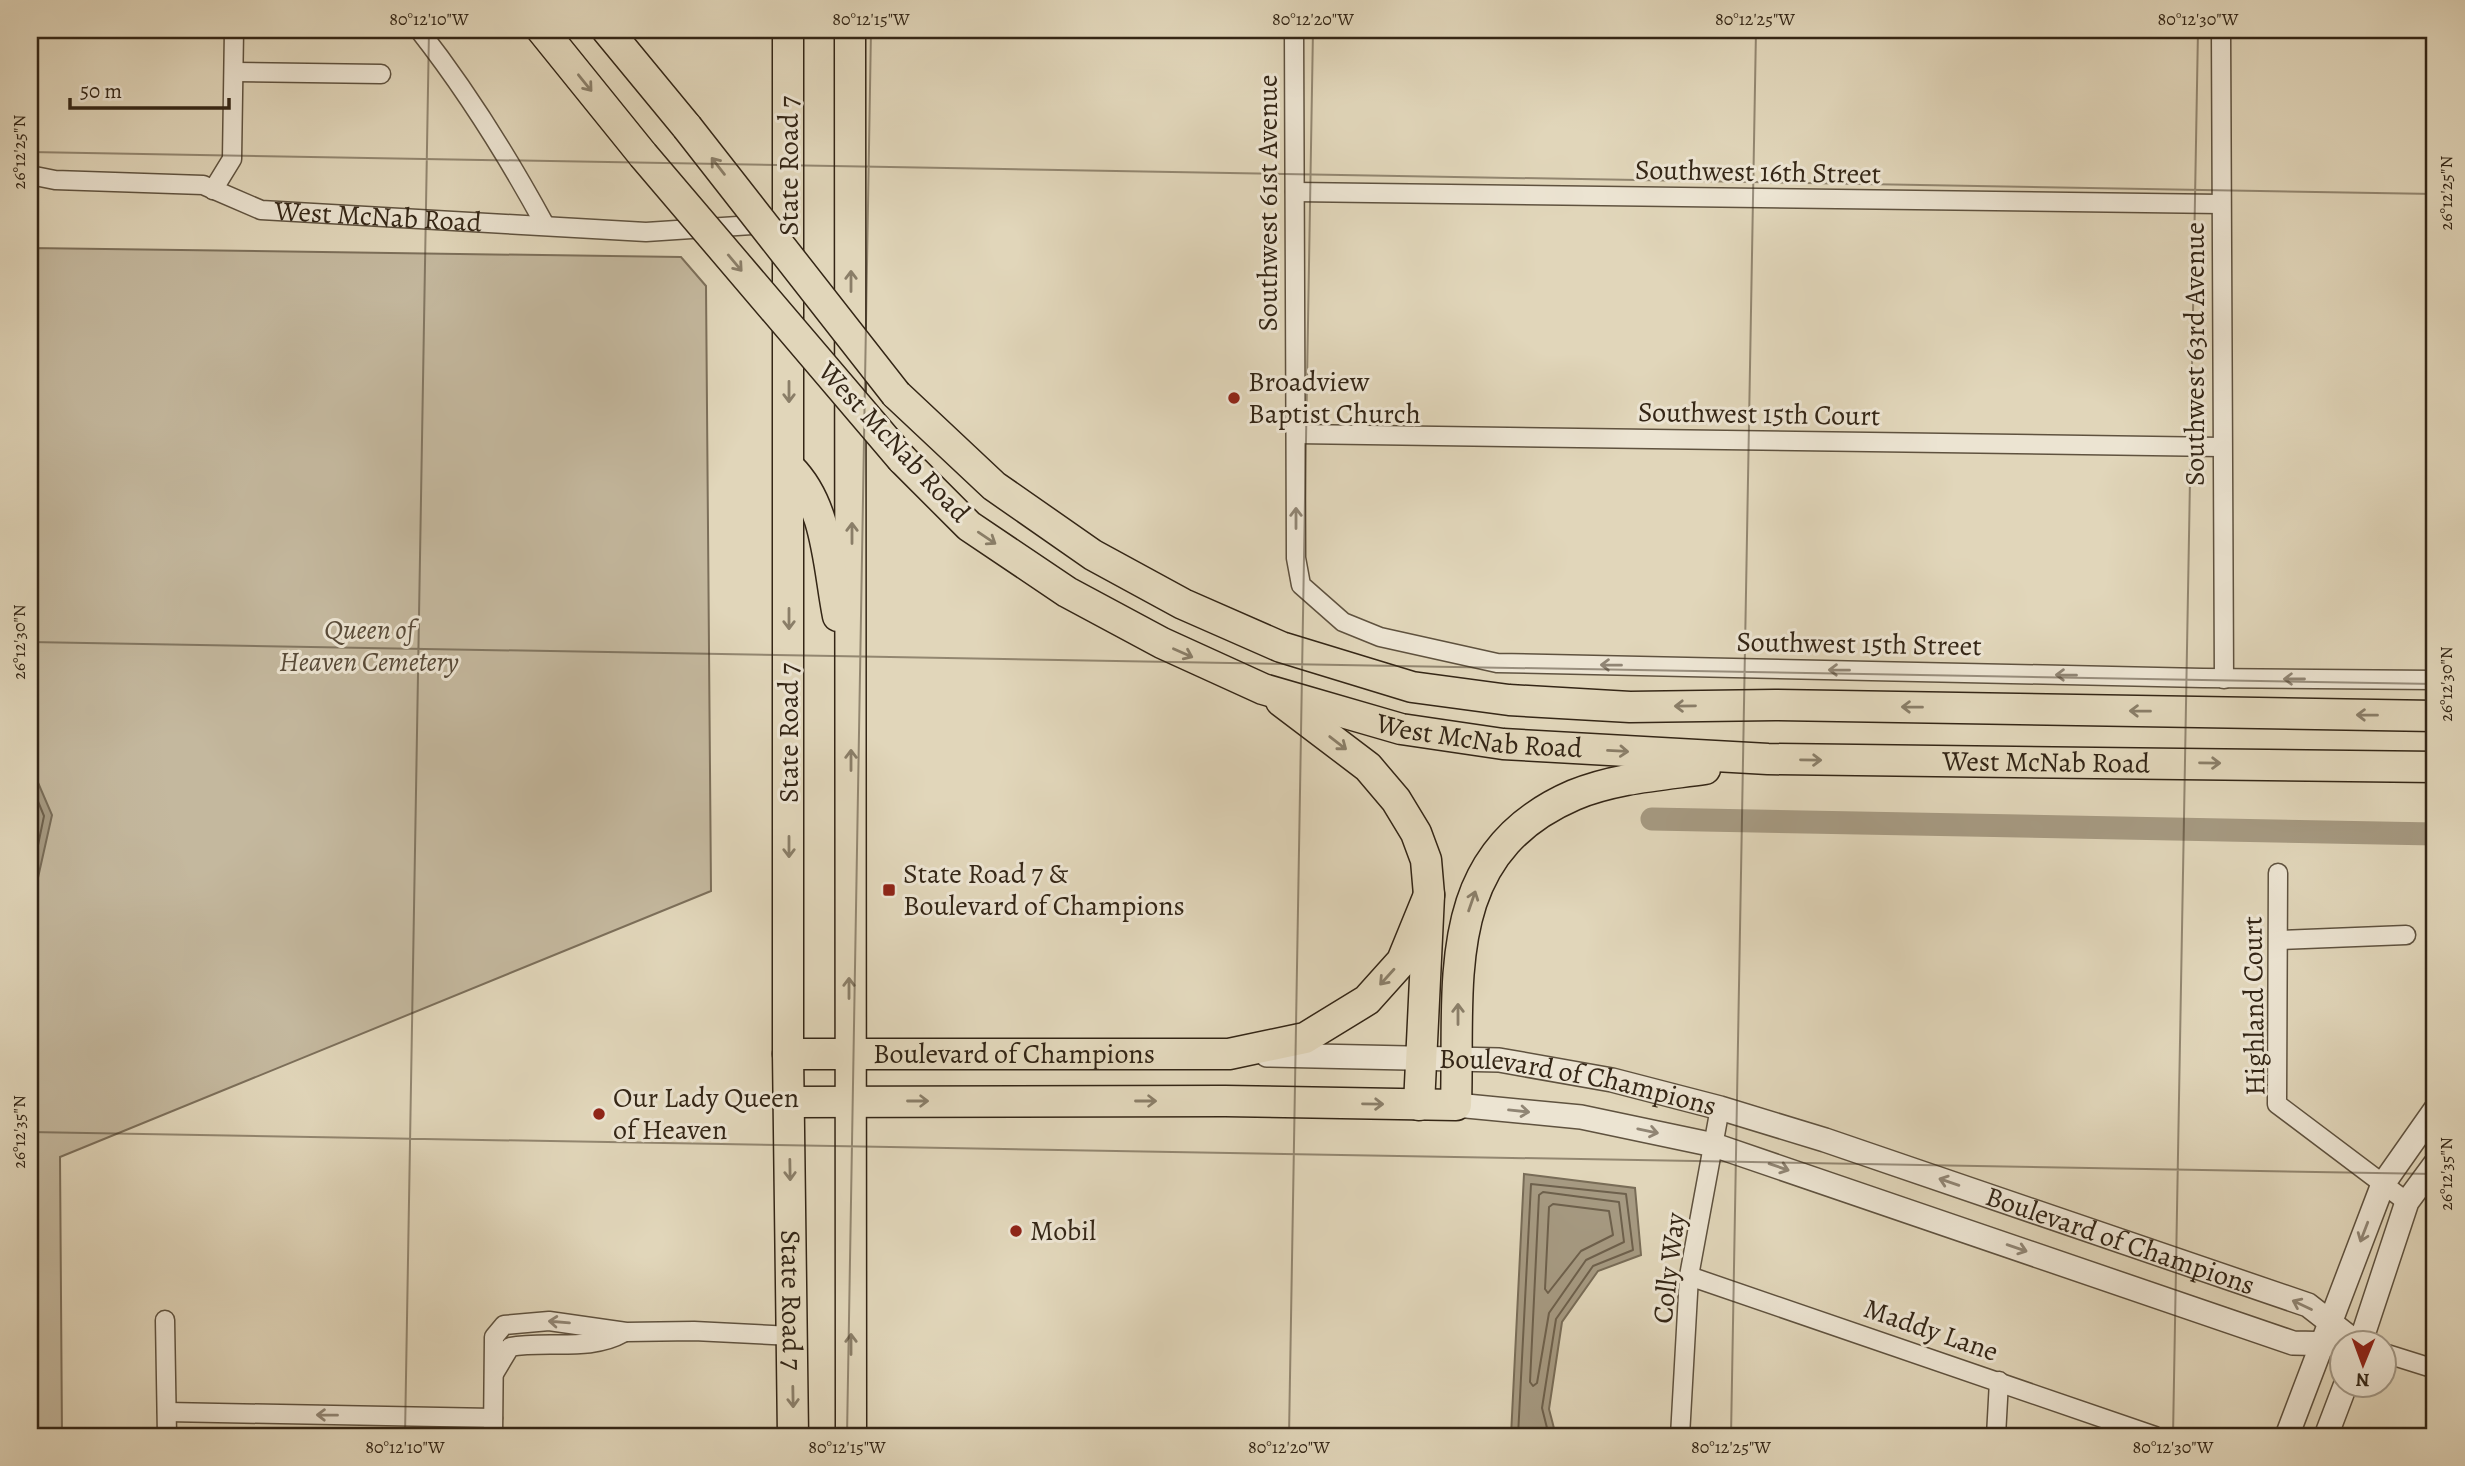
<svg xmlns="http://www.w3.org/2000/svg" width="2465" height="1466" viewBox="0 0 2465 1466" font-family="Alegreya,serif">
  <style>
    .green { fill: #c4b89e; stroke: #7c6f5a; stroke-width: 2 }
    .water { fill: #a69a82; stroke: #786c57; stroke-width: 2 }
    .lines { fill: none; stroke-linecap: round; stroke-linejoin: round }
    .shore { stroke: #6d604c; stroke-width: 2 }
    .canal { stroke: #a69a82; stroke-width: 23 }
    .minor-casing { stroke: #5f523f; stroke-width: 21 }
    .tertiary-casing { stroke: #5f523f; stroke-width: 26 }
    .primary-casing { stroke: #342616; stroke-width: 33 }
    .minor { stroke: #ece4d2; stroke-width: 18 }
    .tertiary { stroke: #ece4d2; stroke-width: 23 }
    .primary { stroke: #e1d6ba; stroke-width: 30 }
    .primary-bridge-casing { stroke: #342616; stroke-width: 33; stroke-linecap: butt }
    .primary-bridge { stroke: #e1d6ba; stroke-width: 30 }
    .oneway { stroke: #8a7e68 }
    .oneway2 { stroke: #908574 }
    .ticks { fill: none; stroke: #342616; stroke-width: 2; stroke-opacity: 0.45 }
    .poi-dot { fill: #8f2418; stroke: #ece4d2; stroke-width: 2.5 }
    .labels { text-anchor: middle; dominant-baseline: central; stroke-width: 6; stroke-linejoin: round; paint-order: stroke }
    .street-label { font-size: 28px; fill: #342616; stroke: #ece4d2 }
    .poi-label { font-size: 28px; fill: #342616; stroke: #ece4d2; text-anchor: start }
    .park-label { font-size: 28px; font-style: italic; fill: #584a38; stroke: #ece4d2 }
    .neatline { fill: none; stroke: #342616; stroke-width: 2.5 }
    .ticks-label { font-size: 18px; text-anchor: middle; fill: #342616 }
  </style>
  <rect width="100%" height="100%" fill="#e1d6ba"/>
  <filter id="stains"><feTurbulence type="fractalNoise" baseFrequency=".00286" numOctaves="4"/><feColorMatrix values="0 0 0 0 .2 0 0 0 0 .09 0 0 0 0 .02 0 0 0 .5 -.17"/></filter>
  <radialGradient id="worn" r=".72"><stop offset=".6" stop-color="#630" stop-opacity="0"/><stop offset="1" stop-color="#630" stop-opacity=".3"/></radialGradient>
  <path class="green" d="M30,248L681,257L706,286L711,891L60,1157L62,1436H30Z"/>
  <path class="water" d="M30,764L52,815L33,900L30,903Z
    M1524,1174L1635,1188L1641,1255L1598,1271L1562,1322L1549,1409L1556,1436H1511Z"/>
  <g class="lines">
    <path class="shore" d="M30,782L44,816L30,884
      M1543,1192L1619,1202L1624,1242L1586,1260L1549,1313L1537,1383L1533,1386L1530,1382L1539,1195Z
      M1553,1204L1609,1211L1613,1235L1581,1251L1548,1293L1545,1289L1549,1207Z
      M1518,1436L1531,1184L1626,1194L1633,1250L1593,1266L1556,1319L1542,1408L1549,1436"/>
    <path class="canal" d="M1652,819L2435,834"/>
    <g class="minor-casing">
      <g id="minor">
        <path d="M419,30C466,90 508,157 545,225"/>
        <path d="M1294,30L1296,558L1301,585L1343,622L1380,637L1497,663L2203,678L2435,680"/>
        <path d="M2221,30L2224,679"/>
        <path d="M234,72L381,74"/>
        <path id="s1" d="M30,175L55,180L203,185L261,210L646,232L768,224"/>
        <path d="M213,190L232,159L234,30"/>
        <path d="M1295,192L2221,204"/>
        <path d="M1296,434L2221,447"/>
        <path d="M2278,873L2277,1104L2407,1202"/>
        <path d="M2279,940L2406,935"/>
        <path d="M1689,1276L2155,1436"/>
        <path d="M165,1320L167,1436"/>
        <path d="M2384,1353L2435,1369"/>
        <path d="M495,1372L510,1347C546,1340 590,1352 623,1333"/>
        <path d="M167,1412L493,1418"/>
        <path d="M493,1436L494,1337L504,1325L549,1321L626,1332L694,1331L792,1336"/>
        <path d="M1680,1436L1689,1276L1720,1108"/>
        <path d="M1996,1436L1999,1381"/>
      </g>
    </g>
    <g class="tertiary-casing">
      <g id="tertiary">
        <path id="s2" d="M1267,1055L1499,1060L1612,1080L1720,1108L1825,1140L2308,1305L2358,1344"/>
        <path d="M1456,1105L1581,1117L1714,1145L2293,1343L2342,1344"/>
        <path d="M2360,1344L2407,1202L2435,1164"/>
        <path d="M2287,1436L2383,1184L2435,1110"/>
        <path d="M2326,1436L2345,1386"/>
      </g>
    </g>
    <g class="primary-casing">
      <g id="primary">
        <path d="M542,30L643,155"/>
        <path d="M607,30L687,127"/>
        <path id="s3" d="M788,30V1054L793,1436"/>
        <path d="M850,30L851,1436"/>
        <path d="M896,394L994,486L1093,555L1183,604L1281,647L1412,687L1509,700L1630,707L1775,705L2435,716"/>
        <path id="s4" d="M902,459L969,526L1067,592L1162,643L1263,689L1401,729L1503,744L1768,759L2435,767"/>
        <path d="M790,468C828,506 828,565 838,616"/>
        <path d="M1281,701L1368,767L1396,800L1416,833L1426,860L1429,895L1419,1105"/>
        <path id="s5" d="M788,1054H1229L1305,1038L1367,1000L1402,961L1429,895"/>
        <path d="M789,1102L1225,1101L1456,1105C1460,982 1437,854 1574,795C1615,778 1662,775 1705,769"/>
      </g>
    </g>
    <use href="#minor" class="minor"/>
    <use href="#tertiary" class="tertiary"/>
    <use href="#primary" class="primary"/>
    <g class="primary-bridge-casing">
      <path id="primary-bridge" d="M687,127L896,394
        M643,155L902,459"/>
    </g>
    <use href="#primary-bridge" class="primary-bridge"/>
  </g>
  <defs><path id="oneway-shaft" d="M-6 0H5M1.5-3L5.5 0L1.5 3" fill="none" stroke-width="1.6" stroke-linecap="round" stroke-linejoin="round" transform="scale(1.75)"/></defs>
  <g class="oneway">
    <use href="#oneway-shaft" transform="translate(585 83) rotate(51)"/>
    <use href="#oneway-shaft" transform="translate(718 166) rotate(-128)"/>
    <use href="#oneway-shaft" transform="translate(735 263) rotate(50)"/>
    <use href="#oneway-shaft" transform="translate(851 281) rotate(-90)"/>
    <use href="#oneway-shaft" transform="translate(789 392) rotate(90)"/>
    <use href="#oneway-shaft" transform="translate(852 533) rotate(-90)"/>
    <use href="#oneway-shaft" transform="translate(987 538) rotate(34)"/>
    <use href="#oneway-shaft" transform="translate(789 619) rotate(90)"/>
    <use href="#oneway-shaft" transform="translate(1183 653) rotate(24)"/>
    <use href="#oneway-shaft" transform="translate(1685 706) rotate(179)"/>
    <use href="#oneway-shaft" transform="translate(1912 707) rotate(-179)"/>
    <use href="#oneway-shaft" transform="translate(2140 711) rotate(-179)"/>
    <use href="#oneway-shaft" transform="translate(2367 715) rotate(-179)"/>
    <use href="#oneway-shaft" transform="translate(1338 743) rotate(38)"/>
    <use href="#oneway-shaft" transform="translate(1618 751) rotate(3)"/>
    <use href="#oneway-shaft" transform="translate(851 760) rotate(-90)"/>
    <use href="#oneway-shaft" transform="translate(1811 760) rotate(1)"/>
    <use href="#oneway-shaft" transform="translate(2210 763) rotate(1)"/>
    <use href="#oneway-shaft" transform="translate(789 847) rotate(90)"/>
    <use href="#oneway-shaft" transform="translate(1472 901) rotate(-71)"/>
    <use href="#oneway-shaft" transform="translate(1387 977) rotate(132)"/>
    <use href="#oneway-shaft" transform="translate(849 988) rotate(-90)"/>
    <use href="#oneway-shaft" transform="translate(1458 1014) rotate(-90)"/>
    <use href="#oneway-shaft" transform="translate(918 1101)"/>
    <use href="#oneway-shaft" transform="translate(1146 1101)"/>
    <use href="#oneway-shaft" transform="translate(1373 1104) rotate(1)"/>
    <use href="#oneway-shaft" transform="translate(790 1170) rotate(89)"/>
    <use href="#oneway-shaft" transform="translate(851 1344) rotate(-90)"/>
    <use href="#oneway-shaft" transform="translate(793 1397) rotate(89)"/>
  </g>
  <g class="oneway2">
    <use href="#oneway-shaft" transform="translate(1296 518) rotate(-90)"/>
    <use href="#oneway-shaft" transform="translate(1611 665) rotate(-179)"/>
    <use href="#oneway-shaft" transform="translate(1839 670) rotate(-179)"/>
    <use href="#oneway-shaft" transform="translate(2066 675) rotate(-179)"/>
    <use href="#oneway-shaft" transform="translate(2294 679) rotate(-180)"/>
    <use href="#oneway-shaft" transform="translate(1519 1111) rotate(6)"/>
    <use href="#oneway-shaft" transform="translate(1648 1131) rotate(12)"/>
    <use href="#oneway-shaft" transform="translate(1779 1167) rotate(19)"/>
    <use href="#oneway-shaft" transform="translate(1949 1182) rotate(-161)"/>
    <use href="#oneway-shaft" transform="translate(2364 1232) rotate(111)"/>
    <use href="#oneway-shaft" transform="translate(2017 1248) rotate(19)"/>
    <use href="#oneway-shaft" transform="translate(2302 1305) rotate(-155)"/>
    <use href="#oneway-shaft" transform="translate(559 1322) rotate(-175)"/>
    <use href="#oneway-shaft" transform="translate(327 1415) rotate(-179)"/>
  </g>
  <path class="ticks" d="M30,152L2435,194M30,642L2435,684M30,1132L2435,1174M405,1436L429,30M847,1436L871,30M1289,1436L1313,30M1731,1436L1756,30M2173,1436L2198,30"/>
  <g class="poi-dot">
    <circle cx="1234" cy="398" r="7"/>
    <rect x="882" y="883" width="14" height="14" rx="3.5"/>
    <circle cx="599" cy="1114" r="7"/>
    <circle cx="1016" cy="1231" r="7"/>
  </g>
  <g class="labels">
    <g class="street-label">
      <text transform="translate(789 166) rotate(-90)">State Road 7</text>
      <text transform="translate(1758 172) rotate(1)">Southwest 16th Street</text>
      <text transform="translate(1268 203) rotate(-90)">Southwest 61st Avenue</text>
      <text stroke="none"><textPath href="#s1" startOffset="354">West McNab Road</textPath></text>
      <text transform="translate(2195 354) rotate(-90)">Southwest 63rd Avenue</text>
      <text transform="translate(1759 414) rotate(1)">Southwest 15th Court</text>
      <text transform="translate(894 442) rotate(47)">West McNab Road</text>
      <text transform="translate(1859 644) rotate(1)">Southwest 15th Street</text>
      <text transform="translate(789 733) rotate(-90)">State Road 7</text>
      <text stroke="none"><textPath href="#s4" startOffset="654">West McNab Road</textPath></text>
      <text stroke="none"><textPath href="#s4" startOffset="1222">West McNab Road</textPath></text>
      <text transform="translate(2254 1006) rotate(-91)">Highland Court</text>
      <text stroke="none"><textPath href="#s5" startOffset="226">Boulevard of Champions</textPath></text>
      <text stroke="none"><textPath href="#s2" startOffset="313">Boulevard of Champions</textPath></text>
      <text stroke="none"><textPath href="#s2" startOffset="880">Boulevard of Champions</textPath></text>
      <text transform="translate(1669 1268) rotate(-83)">Colly Way</text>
      <text stroke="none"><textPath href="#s3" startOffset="1270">State Road 7</textPath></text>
      <text transform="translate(1931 1330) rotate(19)">Maddy Lane</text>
    </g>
    <g class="poi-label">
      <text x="1248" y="382">Broadview<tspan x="1248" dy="32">Baptist Church</tspan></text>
      <text x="903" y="874">State Road 7 &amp;<tspan x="903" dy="32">Boulevard of Champions</tspan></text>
      <text x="613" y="1098">Our Lady Queen<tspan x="613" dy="32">of Heaven</tspan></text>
      <text x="1030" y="1231">Mobil</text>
    </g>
    <g class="park-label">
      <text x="369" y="630">Queen of<tspan x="369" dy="32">Heaven Cemetery</tspan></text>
    </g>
  </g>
  <rect width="2465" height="1466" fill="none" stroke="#e1d6ba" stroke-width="77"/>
  <g transform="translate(2363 1364) rotate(181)"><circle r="33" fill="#ece4d2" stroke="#a29887" stroke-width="2"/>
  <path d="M0-5L12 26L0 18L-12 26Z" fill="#8f2418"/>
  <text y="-10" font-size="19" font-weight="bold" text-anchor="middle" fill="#342616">N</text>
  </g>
  <path d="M70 98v10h159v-10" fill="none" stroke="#342616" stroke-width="3.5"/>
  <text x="80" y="98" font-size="21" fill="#342616" stroke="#ece4d2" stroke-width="5" paint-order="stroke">50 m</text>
  <rect x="38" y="38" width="2388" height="1390" class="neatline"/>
  <g class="ticks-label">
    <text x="429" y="25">80°12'10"W</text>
    <text x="871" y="25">80°12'15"W</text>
    <text x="1313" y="25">80°12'20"W</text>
    <text x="1755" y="25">80°12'25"W</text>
    <text x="2198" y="25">80°12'30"W</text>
    <text transform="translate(19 152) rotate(-90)" y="6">26°12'25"N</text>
    <text transform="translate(2446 193) rotate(-90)" y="6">26°12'25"N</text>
    <text transform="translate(19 642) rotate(-90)" y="6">26°12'30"N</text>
    <text transform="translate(2446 684) rotate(-90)" y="6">26°12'30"N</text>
    <text transform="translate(19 1132) rotate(-90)" y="6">26°12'35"N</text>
    <text transform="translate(2446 1174) rotate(-90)" y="6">26°12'35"N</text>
    <text x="405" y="1453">80°12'10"W</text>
    <text x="847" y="1453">80°12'15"W</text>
    <text x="1289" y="1453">80°12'20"W</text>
    <text x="1731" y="1453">80°12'25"W</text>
    <text x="2173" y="1453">80°12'30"W</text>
  </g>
  <rect width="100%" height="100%" filter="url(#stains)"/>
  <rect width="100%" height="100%" fill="url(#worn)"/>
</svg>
